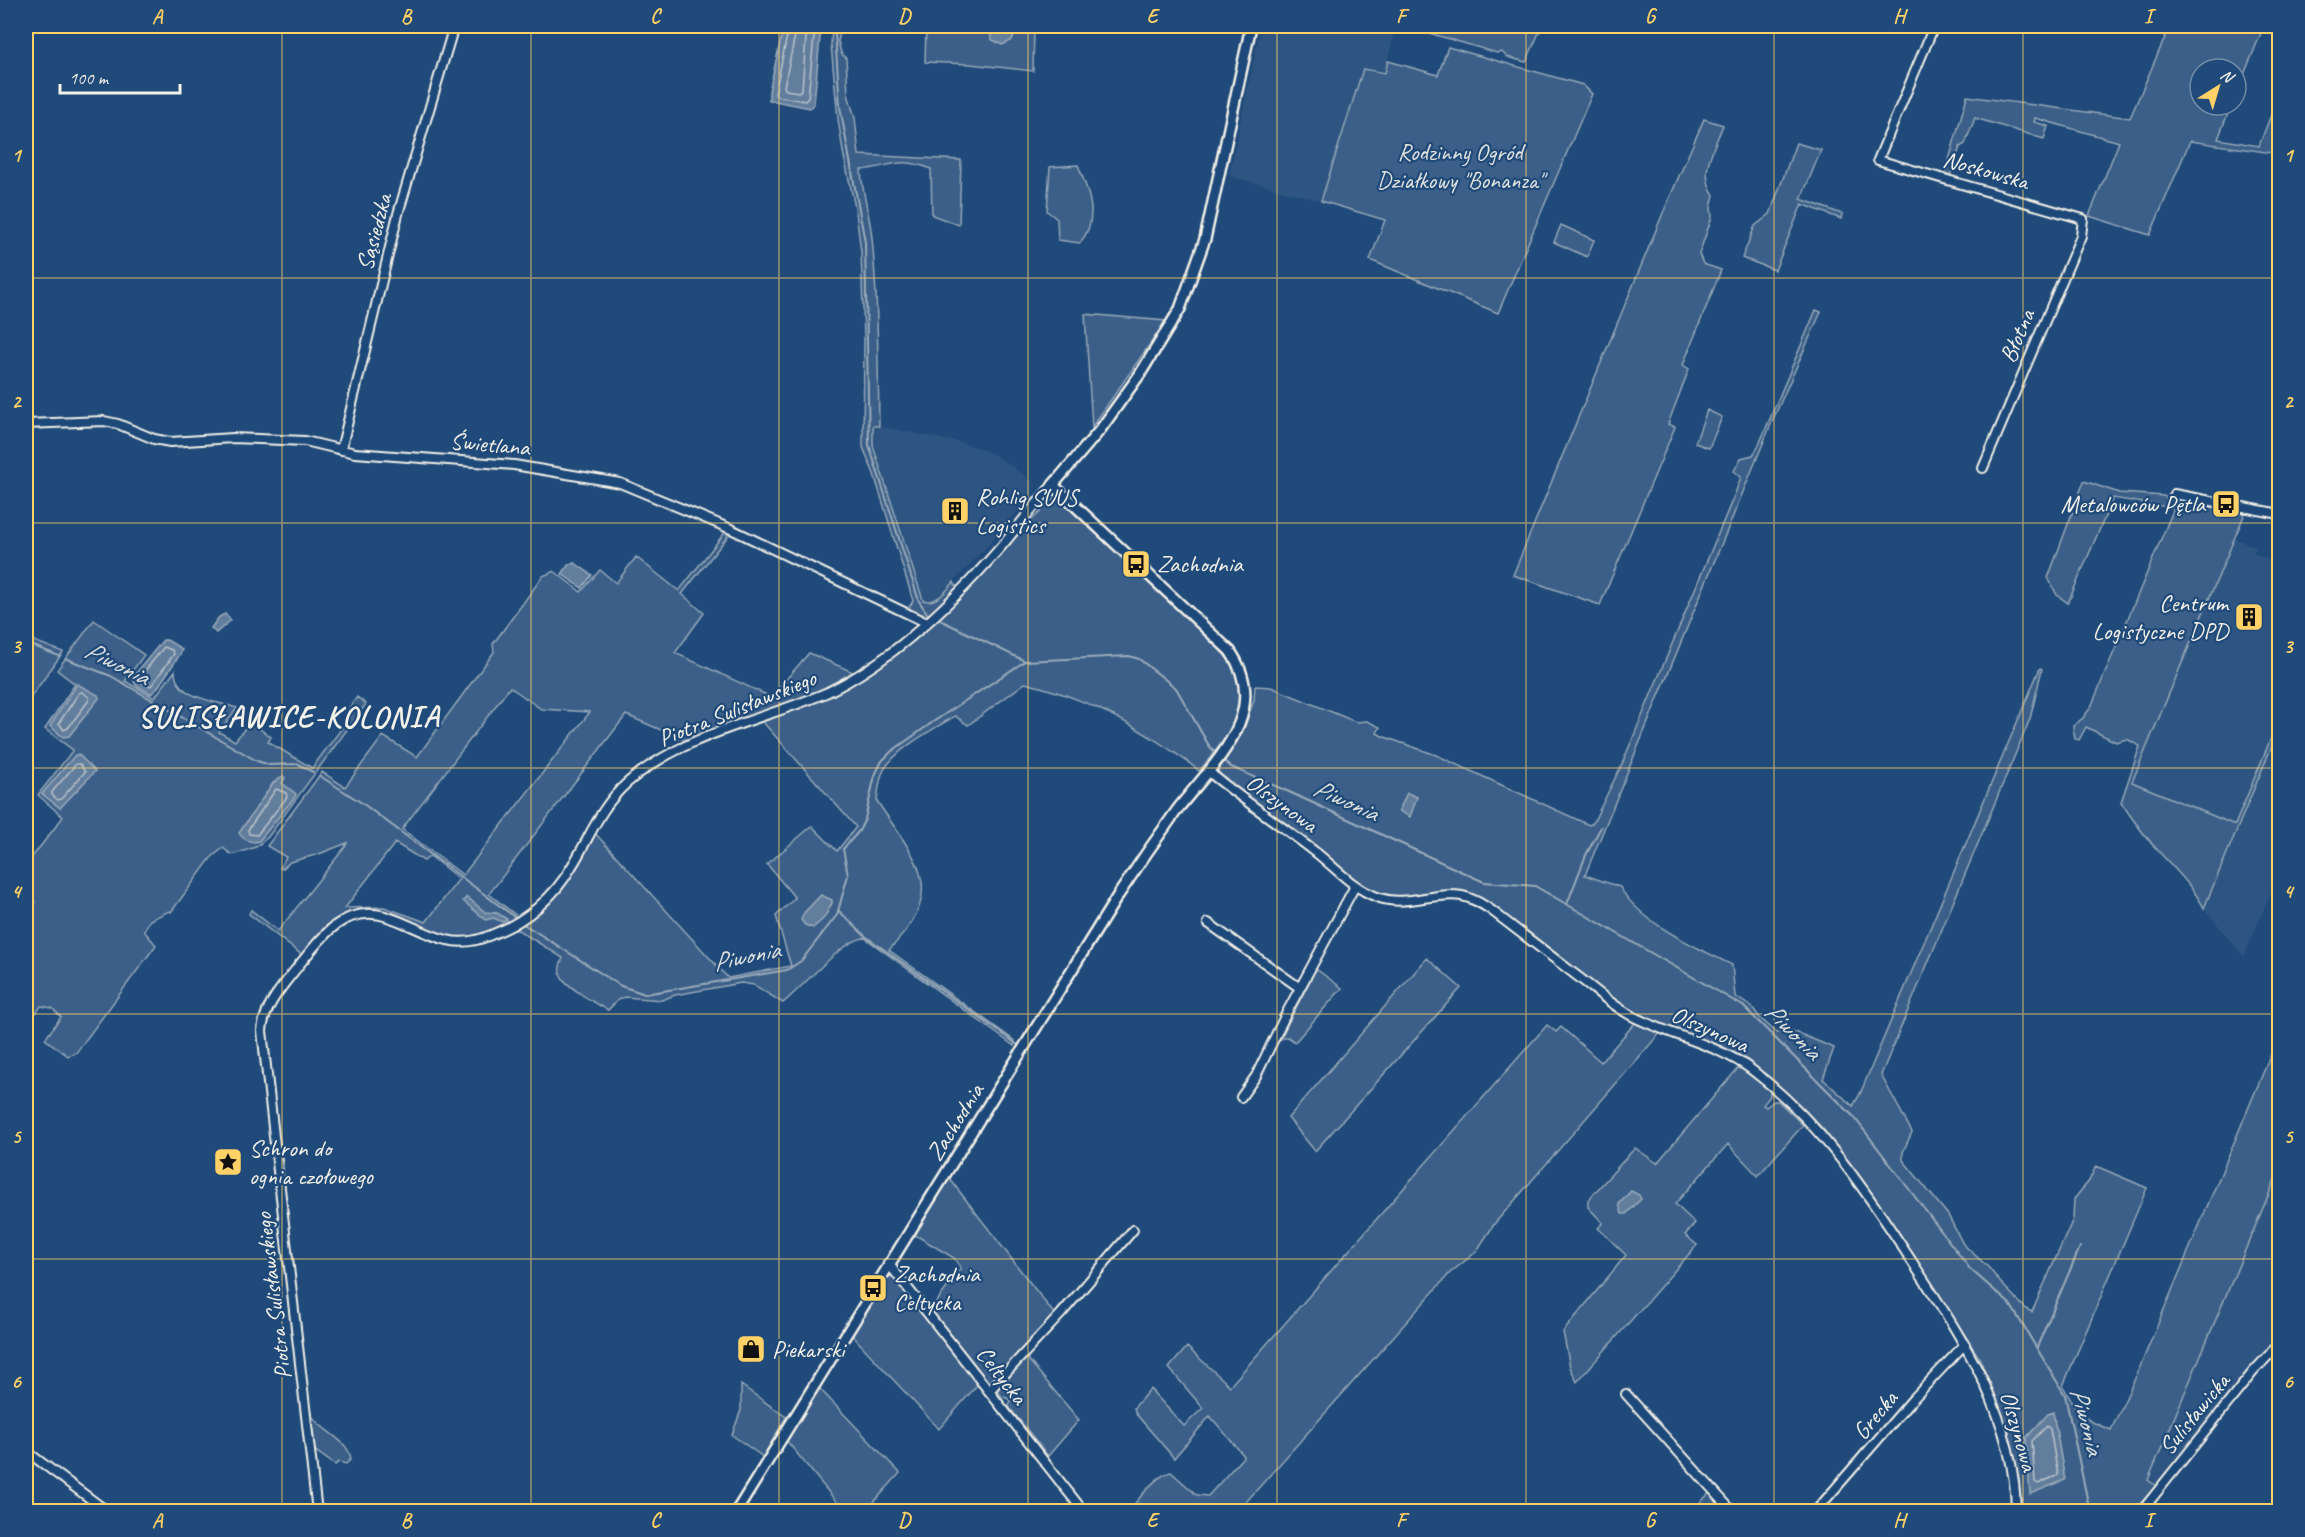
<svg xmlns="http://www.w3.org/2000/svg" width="2305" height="1537" viewBox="0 0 2305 1537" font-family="Caveat,sans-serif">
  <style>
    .built { fill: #2d5581 }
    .green { fill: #3a5f88; stroke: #97a8b8; stroke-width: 1.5; fill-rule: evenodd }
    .water { fill: #627e9d; stroke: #9cacbb; stroke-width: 1.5 }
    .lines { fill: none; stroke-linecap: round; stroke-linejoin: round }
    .shore { stroke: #bac3ca; stroke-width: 1.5 }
    .stream { stroke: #9cacbb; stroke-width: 2 }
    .minor-casing { stroke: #f4f1e8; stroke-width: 12 }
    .tertiary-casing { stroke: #f4f1e8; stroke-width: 14 }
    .minor { stroke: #1f4a7a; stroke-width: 8 }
    .tertiary { stroke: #1f4a7a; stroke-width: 9 }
    .grid { fill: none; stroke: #ffd166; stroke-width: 1.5; stroke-opacity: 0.55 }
    .labels { text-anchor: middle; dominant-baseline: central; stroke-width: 4.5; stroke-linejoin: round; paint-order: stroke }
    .park-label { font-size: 24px; fill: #e1e2de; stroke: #1f4a7a }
    .street-label { font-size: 24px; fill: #f4f1e8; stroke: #1f4a7a }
    .poi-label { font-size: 24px; fill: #f4f1e8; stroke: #1f4a7a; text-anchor: start }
    .water-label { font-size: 26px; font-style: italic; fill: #dee0dd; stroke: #1f4a7a }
    .district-label { font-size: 30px; font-weight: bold; letter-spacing: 1.5px; fill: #f4f1e8; stroke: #1f4a7a }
    .neatline { fill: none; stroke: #ffd166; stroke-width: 2 }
    .grid-label { font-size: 20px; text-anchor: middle; font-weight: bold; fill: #ffd166 }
  </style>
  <rect width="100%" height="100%" fill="#1f4a7a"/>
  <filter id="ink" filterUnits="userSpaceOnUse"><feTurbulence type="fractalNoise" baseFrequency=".0167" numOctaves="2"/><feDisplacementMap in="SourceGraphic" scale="12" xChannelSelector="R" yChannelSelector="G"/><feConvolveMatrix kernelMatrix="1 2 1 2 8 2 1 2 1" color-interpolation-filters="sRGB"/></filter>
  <g filter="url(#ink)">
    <path class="built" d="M1261,26H1369L1394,32L1385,73L1363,69L1321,201L1229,176Z
      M1798,26H1868L1867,34Z
      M873,425L963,443L989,452L1018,470L1032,482L1033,493L990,543L935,601L928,602L923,600L873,446Z
      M2234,538L2256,547L2254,553L2279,564V719L2235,825L2132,782Z
      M2279,729V873L2244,957L2204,908Z
      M2279,1170V1337L2254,1363L2156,1486L2148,1481Z"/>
    <path class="green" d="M832,26H842L838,41L841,53L846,58L848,94L855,118L859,155L961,160L959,225L932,215L931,169C899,156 891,167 861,170C862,193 870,215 872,238C878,300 878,364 879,426H873V446L923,600C936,605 946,591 954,582L957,588L931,613L925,615L908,609L913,601L908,584L874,474L863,447L864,337L861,252L856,212L843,152L838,119L831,45Z
      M926,26H1034L1033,71L970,64L925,62Z
      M1405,26H1542L1526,62L1507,57L1502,52L1497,53Z
      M2170,26H2264L2236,94V69H2200V105H2231L2218,139L2259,146L2279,94V154L2190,141L2150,235L2089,216L2119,142L2035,118L2034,122L2048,126L2044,139L1975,118L1965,144L1960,147L1951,174H1945L1967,96L2130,118Z
      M1448,47L1583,85L1592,94L1498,313L1370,260L1385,220L1321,201L1363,69L1385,73L1388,61L1438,75Z
      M1704,119L1723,125C1714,149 1698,172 1714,195L1711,207L1712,217L1699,254L1703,264L1721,270L1683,365L1689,369L1668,424L1675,427L1600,605L1513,575L1663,213Z
      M1796,143L1821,150L1801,199L1842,214L1841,219L1802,204L1775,270L1742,258L1755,226L1770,214Z
      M1078,165C1089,192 1100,219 1080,243L1058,240L1057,219L1047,211L1050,167Z
      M1561,225L1594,240L1587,257L1554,242Z
      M1816,310L1821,312L1771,424L1585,875L1620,887C1640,923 1696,947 1732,965L1735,996L1753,1008L1759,1017L1777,1033L1793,1031L1834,1048L1823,1079L1853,1106L1860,1094L2040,668L2042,669L2030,719L1881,1075L1912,1132L1903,1152V1160L1948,1215L1963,1244L1989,1268L2000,1282L2026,1309L2032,1312L2073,1219L2074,1199L2089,1181L2096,1166L2147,1188L2063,1386C2079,1415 2079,1418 2111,1430L2137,1374L2279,1035V1170L2148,1480L2156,1486L2134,1511H2020L2021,1498L2014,1454L1994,1393L1979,1357L1884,1212L1824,1130L1797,1102L1744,1060L1626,1008L1479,898C1446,884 1413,904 1380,893C1356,886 1340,865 1321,850C1290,826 1256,804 1225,781L1218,771L1243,731L1254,700L1255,686L1271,687L1356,722L1367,721L1380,727L1377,733L1382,736L1436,755L1589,825L1593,823L1622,764L1736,491L1741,477L1734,471L1741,458L1753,455L1758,447ZM2038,1426L2031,1494L2026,1438Z
      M1085,314L1166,321L1092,427Z
      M1707,410L1722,417L1709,448L1695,443Z
      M2084,481L2119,493L2164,496L2167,499L2245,513L2132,782L2235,825L2279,719V729L2204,908C2193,887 2177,871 2161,854C2146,838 2133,820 2121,802L2140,746L2127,739L2116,742L2086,727L2079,740L2075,739L2073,726L2083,718L2091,707L2174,508L2113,498L2068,603L2057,595L2048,578Z
      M1055,498H1058L1217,647C1223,654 1231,661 1235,669C1256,706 1221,745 1199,771C1190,763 1179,756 1169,749C1125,719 1077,695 1025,683L968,725L955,716C934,729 892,750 882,774C879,782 878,792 877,801C916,861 950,888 889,950L1015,1041L1014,1046L865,938C843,939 802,988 783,1003L754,985L741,983L675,995L662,1000L625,997L619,999L608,1010C596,1004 568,988 561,976C558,970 560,964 563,958L518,930H513C555,902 572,876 594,832L728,978L791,966L776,916L795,898L767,864L812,826L837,851L856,827L762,721L826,698L848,686L885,661L978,579L1018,533Z
      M726,531L728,536L682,594L704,613L675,653L771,697L809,653L853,672C802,703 745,721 689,742L626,715L489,894L517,916C484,942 455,943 418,926C403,918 388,911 371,912C367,912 361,911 357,913C347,916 313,947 302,955L249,914L251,910L278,931L345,847L347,843L319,854L290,862L282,869L280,868L286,857L267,846L322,772L345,787L383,736L417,757L494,652L493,644L543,576L554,571L581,592L600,570L616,583L636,557L679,591ZM510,687L541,709L590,712L463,875L402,829ZM395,843L424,861L430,856L459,879L426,922L384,907L345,908Z
      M94,620L144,655L125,681L154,698L175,671C175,698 216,701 237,708L219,732L235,741L250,722L271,737L268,742L312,768L351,716L346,712L357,697L366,704L268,837L256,847L232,855L223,848L211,858L171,912L169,911L150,920L144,931L156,945L76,1053L68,1056L45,1039L61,1017L52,1008L41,1006L26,1027V950L31,942L30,916L35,902L26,894V865L63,817L38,795L73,750L45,729L75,684L57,670Z
      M26,638L63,652L26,704Z
      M1427,958L1461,988L1315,1151L1288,1118Z
      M1316,969L1342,988L1295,1042L1288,1037L1280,1039Z
      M1635,1023L1660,1033L1495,1223L1476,1252L1450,1273L1238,1511H1128C1140,1499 1154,1476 1171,1472L1197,1495L1208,1496L1244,1456L1210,1416L1174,1458L1136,1414L1134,1408L1150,1389L1184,1426L1203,1408L1169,1368L1187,1347L1230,1386L1547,1025L1556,1032L1561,1027L1601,1062Z
      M1739,1067L1770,1091V1096L1763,1105L1766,1107L1774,1101H1778L1803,1125L1758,1176L1728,1144L1675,1204L1695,1223L1685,1235L1697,1245L1577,1382L1570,1367L1563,1332L1626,1255L1598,1228L1603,1223L1588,1207V1200L1635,1148L1657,1163Z
      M949,1178L1055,1315L991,1385L931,1310L961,1268L954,1258L912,1233Z
      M887,1276H894L979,1383L939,1429L851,1334Z
      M1026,1357L1079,1420L1048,1456L1009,1407L1010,1401L1007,1398L1002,1397L997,1390Z
      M741,1385L786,1417L763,1457L732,1435L741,1410Z
      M818,1387L900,1473L866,1511H844L786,1440Z
      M310,1411C317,1431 348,1437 351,1459L346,1464L339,1462L335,1465L313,1449Z
      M1709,1493L1726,1511H1693Z"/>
    <path class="water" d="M784,26H821L814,104L810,108L769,100V91Z
      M990,26H1016L1017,31L1011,41L1002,45L991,39Z
      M575,563L592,575L582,588L562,574L569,564Z
      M225,614L231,620L216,633L211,628L219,617Z
      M163,640H167L182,649L181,653L156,690L151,694L136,685L132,678Z
      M77,684L98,695L99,698L69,736L63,737L50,726Z
      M75,755H79L95,771L60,808L42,794Z
      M283,776L285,778L282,783L296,794L294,798L259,841C251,843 243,840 239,833L273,783Z
      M1407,793L1417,797L1410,817L1399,811Z
      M821,895L832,900V903L824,918L813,928L805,925L801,920L804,913Z
      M467,897L485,912L497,913L507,919L503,922L493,918L486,920L463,901Z
      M1631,1191L1639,1195L1641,1199L1626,1214H1622L1619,1204Z
      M2053,1412L2065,1480L2030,1494L2026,1438L2048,1414Z"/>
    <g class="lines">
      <path class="shore" d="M789,26L775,94L777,96L805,101L808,98L815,26
        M797,26L784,87L786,90L799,92L802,89L807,26
        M164,647L172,650L174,654L152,685L149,686L140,680V677Z
        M82,692L89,697V700L68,728L64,730L59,723L79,693Z
        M76,764H80L85,772L61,799L58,800L52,795V792Z
        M276,789L286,793L287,797L257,835L249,834L248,830Z
        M2047,1426L2050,1429L2058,1475L2038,1484L2035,1482L2032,1441Z"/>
      <path class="stream" d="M837,26L835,34L840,107L865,242L869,445L919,601L927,613
        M936,618L1025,661
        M26,643L59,656
        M67,659L111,676L257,761L270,765L298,764L313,772
        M1222,759L1231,767L1287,791L1484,882L1535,886L1743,1006L1854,1117L1970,1269L2010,1304L2065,1395L2090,1512
        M320,776L362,803L516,918
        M1567,904L1586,855L1601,827
        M838,910L865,936L1018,1045
        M522,923L621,986L645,994L787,970L801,961L837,915L848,875L843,849L859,831L865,819L875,775L882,761L892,751L933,722L1025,661L1129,656L1139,659L1176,688L1208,744L1218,756
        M2037,1347L2080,1247"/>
      <g class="minor-casing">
        <path id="minor" d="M1934,26L1878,160L2083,219L2081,236L1983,468
          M26,424L104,421L118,424L154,439L170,442L233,438L305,441L355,453L514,465L620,483L731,529L925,622
          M341,450L398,214L454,26
          M2174,494L2280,514
          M1209,772C1243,800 1279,824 1314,851C1335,867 1352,888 1377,897C1406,908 1433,891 1462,896C1473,898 1482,904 1491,910C1521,933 1551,956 1581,979C1598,992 1613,1006 1632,1016C1671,1036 1717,1044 1752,1070C1818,1120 1864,1188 1909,1257C1960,1335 2015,1414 2016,1512
          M1208,923L1300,988
          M1241,1097L1256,1076L1287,1012L1355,886
          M888,1263L1084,1512
          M2272,1351L2280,1356
          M989,1391L1061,1314L1133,1230
          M1626,1394L1733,1512
          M26,1451L108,1512
          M317,1512L262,1031C264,1005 284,985 299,965C311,951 322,935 336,925C377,896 408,931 447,940C462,944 477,941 491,935C525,922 554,898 572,866C590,837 600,807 627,783C683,734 761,721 828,692C892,661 953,602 1000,548C1018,527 1034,505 1053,485
          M1815,1512L1912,1400L1965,1344
          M2141,1512L2253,1372L2280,1343"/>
      </g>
      <g class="tertiary-casing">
        <path id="tertiary" d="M736,1512L1117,897C1136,868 1156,839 1177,810C1213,763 1273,713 1230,651L1053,485L1100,430L1140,374L1180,309L1205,239L1251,26"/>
      </g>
      <use href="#minor" class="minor"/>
      <use href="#tertiary" class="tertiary"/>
    </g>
  </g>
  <path class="grid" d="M282,26V1512M531,26V1512M779,26V1512M1028,26V1512M1277,26V1512M1526,26V1512M1774,26V1512M2023,26V1512M26,278H2280M26,523H2280M26,768H2280M26,1014H2280M26,1259H2280"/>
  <defs>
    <g id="bus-square" transform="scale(1.5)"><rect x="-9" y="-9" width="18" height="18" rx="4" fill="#ffd166" stroke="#1f4a7a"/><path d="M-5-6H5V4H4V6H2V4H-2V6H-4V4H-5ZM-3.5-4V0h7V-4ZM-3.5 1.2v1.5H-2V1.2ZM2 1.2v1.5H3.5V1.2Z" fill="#111"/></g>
    <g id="building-square" transform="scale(1.5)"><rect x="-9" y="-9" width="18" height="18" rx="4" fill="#ffd166" stroke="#1f4a7a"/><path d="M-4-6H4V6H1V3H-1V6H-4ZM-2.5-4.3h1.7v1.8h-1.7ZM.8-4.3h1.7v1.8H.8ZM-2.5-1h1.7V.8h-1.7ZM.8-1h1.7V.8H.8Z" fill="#111"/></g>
    <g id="sight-square" transform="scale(1.5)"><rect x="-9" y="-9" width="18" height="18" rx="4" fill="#ffd166" stroke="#1f4a7a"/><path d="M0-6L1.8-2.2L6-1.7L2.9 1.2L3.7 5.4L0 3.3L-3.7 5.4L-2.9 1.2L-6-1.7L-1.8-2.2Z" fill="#111"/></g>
    <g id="shop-square" transform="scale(1.5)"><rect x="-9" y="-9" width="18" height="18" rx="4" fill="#ffd166" stroke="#1f4a7a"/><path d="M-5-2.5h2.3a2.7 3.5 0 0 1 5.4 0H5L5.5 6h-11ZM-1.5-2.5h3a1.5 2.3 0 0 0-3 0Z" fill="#111"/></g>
  </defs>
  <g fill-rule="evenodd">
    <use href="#bus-square" x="2226" y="504"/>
    <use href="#building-square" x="955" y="511"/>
    <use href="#bus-square" x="1136" y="564"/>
    <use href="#building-square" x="2249" y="617"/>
    <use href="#sight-square" x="228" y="1162"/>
    <use href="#bus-square" x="873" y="1288"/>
    <use href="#shop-square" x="751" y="1349"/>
  </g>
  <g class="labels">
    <g class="park-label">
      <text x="1460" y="152">Rodzinny Ogród<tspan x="1460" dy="28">Działkowy "Bonanza"</tspan></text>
    </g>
    <g class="street-label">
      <text transform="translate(1986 170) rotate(16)">Noskowska</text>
      <text transform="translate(374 232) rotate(-75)">Sąsiedzka</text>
      <text transform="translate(2017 336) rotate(-67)">Błotna</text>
      <text transform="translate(490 444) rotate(5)">Świetlana</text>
      <text transform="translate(737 708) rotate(-22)">Piotra Sulisławskiego</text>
      <text transform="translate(1282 803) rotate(36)">Olszynowa</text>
      <text transform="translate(1710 1029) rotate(24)">Olszynowa</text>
      <text transform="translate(955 1122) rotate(-58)">Zachodnia</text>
      <text transform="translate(273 1296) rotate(-97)">Piotra Sulisławskiego</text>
      <text transform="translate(1002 1375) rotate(52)">Celtycka</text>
      <text transform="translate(2194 1414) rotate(-51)">Sulisławicka</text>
      <text transform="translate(1875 1415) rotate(-50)">Grecka</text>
      <text transform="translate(2019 1431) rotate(74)">Olszynowa</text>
    </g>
    <g class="poi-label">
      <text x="976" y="497">Rohlig SUUS<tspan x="976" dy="28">Logistics</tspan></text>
      <text x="2205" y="504" text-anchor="end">Metalowców Pętla</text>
      <text x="1157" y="564">Zachodnia</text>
      <text x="2228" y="603" text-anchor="end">Centrum<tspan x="2228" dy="28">Logistyczne DPD</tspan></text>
      <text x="249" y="1148">Schron do<tspan x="249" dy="28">ognia czołowego</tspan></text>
      <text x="894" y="1274">Zachodnia<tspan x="894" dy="28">Celtycka</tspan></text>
      <text x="772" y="1349">Piekarski</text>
    </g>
    <g class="water-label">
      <text transform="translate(117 663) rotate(26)">Piwonia</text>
      <text transform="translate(1346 800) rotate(24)">Piwonia</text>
      <text transform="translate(746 956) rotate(-12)">Piwonia</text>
      <text transform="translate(1793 1031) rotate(45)">Piwonia</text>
      <text transform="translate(2087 1421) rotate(75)">Piwonia</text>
    </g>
    <g class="district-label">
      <text x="289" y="717">SULISŁAWICE-KOLONIA</text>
    </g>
  </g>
  <rect width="2305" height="1537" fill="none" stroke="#1f4a7a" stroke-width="66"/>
  <g transform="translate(2218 87) rotate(37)"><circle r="28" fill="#1f4a7a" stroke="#748da6" stroke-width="1.5"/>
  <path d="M0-4.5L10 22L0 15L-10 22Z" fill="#ffd166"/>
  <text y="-9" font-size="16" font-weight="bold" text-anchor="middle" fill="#f4f1e8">N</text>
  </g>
  <path d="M60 84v9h120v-9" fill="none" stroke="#f4f1e8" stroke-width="3"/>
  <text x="69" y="84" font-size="18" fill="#f4f1e8" stroke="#1f4a7a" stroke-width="4.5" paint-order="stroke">100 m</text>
  <rect x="33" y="33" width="2239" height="1471" class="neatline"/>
  <g class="grid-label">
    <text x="157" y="23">A</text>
    <text x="406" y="23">B</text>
    <text x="655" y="23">C</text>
    <text x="904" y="23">D</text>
    <text x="1152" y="23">E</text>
    <text x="1401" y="23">F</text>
    <text x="1650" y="23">G</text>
    <text x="1899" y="23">H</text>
    <text x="2148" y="23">I</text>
    <text x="16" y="162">1</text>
    <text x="2288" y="162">1</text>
    <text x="16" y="408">2</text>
    <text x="2288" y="408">2</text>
    <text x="16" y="653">3</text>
    <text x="2288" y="653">3</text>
    <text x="16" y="898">4</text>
    <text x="2288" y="898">4</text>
    <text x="16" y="1143">5</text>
    <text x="2288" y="1143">5</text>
    <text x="16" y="1388">6</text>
    <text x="2288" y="1388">6</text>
    <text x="157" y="1527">A</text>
    <text x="406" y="1527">B</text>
    <text x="655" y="1527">C</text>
    <text x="904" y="1527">D</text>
    <text x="1152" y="1527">E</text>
    <text x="1401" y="1527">F</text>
    <text x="1650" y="1527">G</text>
    <text x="1899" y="1527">H</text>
    <text x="2148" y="1527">I</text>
  </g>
</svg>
